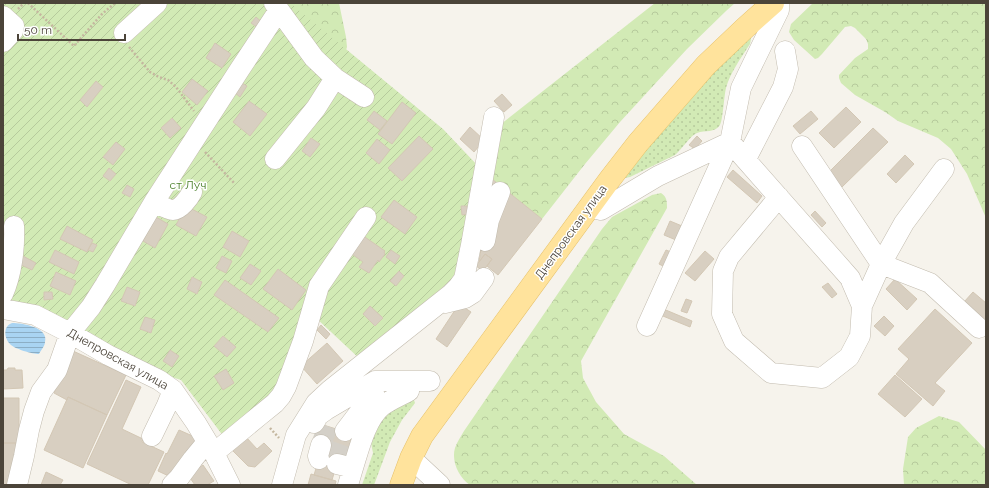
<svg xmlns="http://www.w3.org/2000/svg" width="989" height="488" viewBox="0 0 989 488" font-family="Raleway,sans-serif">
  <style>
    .grass { fill: url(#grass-dots) }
    .forest { fill: url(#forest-crowns) }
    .garden { fill: url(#garden-furrows) }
    .water { fill: url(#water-rules) }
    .building { fill: #d8cfc1; stroke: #d3c7b4 }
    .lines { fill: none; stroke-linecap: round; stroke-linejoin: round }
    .minor-tunnel { stroke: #d4d0c8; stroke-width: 20; stroke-dasharray: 20 10; stroke-linecap: butt }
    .minor-casing { stroke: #c2bbae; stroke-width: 21 }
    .major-casing { stroke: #e6c16a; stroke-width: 23 }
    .path { stroke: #c4b79f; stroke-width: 2.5; stroke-dasharray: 2 2; stroke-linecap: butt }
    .minor { stroke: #fff; stroke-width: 20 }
    .major { stroke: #ffe39c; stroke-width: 22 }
    .labels { text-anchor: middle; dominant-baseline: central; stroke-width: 3; stroke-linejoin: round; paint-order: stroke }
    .park-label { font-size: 12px; fill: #4a7f2a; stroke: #fff }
    .street-label { font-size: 12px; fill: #4b4439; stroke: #fff }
  </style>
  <defs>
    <pattern id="grass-dots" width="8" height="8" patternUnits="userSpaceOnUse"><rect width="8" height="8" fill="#d2eab5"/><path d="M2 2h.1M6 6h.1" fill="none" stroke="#b6ca9c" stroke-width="1.8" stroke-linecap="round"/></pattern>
    <pattern id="forest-crowns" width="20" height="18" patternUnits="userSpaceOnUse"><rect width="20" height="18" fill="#d2eab5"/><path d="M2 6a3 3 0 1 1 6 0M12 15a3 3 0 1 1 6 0" fill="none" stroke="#b6ca9c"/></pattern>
    <pattern id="garden-furrows" width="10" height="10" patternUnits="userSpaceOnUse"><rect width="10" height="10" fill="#d2eab5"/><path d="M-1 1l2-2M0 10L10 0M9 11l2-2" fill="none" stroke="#b6ca9c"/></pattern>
    <pattern id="water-rules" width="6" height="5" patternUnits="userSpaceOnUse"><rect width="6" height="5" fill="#a9d4f2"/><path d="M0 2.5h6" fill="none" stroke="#8caec5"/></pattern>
  </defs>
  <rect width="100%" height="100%" fill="#f6f3ec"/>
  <path class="grass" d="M750,36L751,39L750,44C741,58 730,73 726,88C724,96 723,120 720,125C715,133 705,130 697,133C690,136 682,149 675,155L630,177L625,178L623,176L738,44Z
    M411,399L414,400L415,403L402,420L390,442L374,485H362L373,453L370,438L381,416Z"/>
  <path class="forest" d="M289,3H339L346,37L347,47L344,56Z
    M655,3H735L726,11L687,49L620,122L585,164L542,219L492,179L501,124Z
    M813,3H986V218L967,174L951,149L938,138L898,121L885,112L855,95L841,83L839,78V75L855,58L868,49V44L866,39L855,28L851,26L845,27L822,54L818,58L815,59L794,40L789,32L791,24Z
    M661,193C667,197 667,201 667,208L581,361L583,378L596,402L624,434L664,456L697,485H470C459,478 451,461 455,448C457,442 461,436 464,431L602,229L612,217L652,195Z
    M939,416L959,422L986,450V485H904L903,469L908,437L916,428Z"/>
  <path class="garden" d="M3,3H290L443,129L479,167L454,277L362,361L315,317L289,388L230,445L181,380L156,372L3,306Z"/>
  <path class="water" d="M12,323C22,323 49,327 45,342C45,346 41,350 39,354C33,354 14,349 10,344C4,338 3,326 12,323Z"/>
  <path class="building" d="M256,17L263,23L258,28L251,23Z
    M215,43L231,54L222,68L206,58Z
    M192,79L208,91L197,105L182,92Z
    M96,81L103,87L87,107L80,100Z
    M242,83L247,86L240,97L235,93Z
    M502,94L512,105L504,112L494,101Z
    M249,101L267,114L250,136L233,122Z
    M402,102L416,113L392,144L378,134Z
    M846,107L861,122L834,148L819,133Z
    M374,111L387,121L380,130L367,120Z
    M811,111L818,119L800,134L793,126Z
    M172,118L181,128L170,138L161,128Z
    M470,127L484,140L474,152L460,139Z
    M873,128L888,142L842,187L828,173Z
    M419,136L433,149L402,181L388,168Z
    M697,136L702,141L695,149L689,145Z
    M311,138L320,144L310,157L302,151Z
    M377,139L390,150L379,164L366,153Z
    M116,142L125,149L113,165L103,157Z
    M905,155L914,164L896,183L887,174Z
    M109,168L116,174L110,181L103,176Z
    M733,170L762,196L757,203L727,177Z
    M492,179L542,219L498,275L487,266L492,259L485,254L479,262Z
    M127,185L134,189L130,197L122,193Z
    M394,200L417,217L405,234L381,217Z
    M186,206L207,217L196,236L176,225Z
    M461,206H467L468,214L462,215Z
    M815,211L826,223L822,227L811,215Z
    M156,217L168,224L155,248L143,241Z
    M670,221L682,226L676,240L664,235Z
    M67,226L93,240L87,252L60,239Z
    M232,231L249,241L240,257L223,247Z
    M362,235L385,251L384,252L385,254L379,262L378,260L369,273L359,267L363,262L349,252Z
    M92,243L97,245L93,252L88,250Z
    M55,250L79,262L74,274L49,262Z
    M391,250L400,256L395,264L386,257Z
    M666,250L671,252L665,267L659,264Z
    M705,251L714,259L695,281L685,273Z
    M485,254L492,259L483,271L476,266Z
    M23,256L36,263L32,270L19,264Z
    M222,256L232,261L226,273L216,268Z
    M250,264L261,271L251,285L240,278Z
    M278,269L306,290L292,310L263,289Z
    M399,271L404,276L396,286L390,281Z
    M56,272L76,281L70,295L50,286Z
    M192,277L202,282L197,294L187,289Z
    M895,279L917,299L907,310L886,289Z
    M225,280L279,318L268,332L214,295Z
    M828,283L837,294L832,298L822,287Z
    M127,287L140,292L135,306L121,301Z
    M44,292H52L53,299L44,300Z
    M973,292L986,303V323L964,302Z
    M686,299L692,301L687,313L681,311Z
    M459,304L471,312L447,347L436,339Z
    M370,306L383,318L375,326L363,314Z
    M661,308L692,321L690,327L658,314Z
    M935,309L972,343L935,383L945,391L933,406L896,374L909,359L898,349Z
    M884,316L894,326L885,336L874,326Z
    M145,317L155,320L151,333L140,329Z
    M321,325L330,334L326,339L317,330Z
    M223,336L236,347L227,357L214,346Z
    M327,343L343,361L317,384L301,366Z
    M170,350L179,356L172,367L163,361Z
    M73,351L126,375L107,415L68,397L67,400L54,393Z
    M8,368H15V370H22L23,388L3,389V370H7Z
    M226,369L234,383L223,390L214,376Z
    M895,375L922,399L905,417L878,394Z
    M126,380L141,387L122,429L143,439L142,442L164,452L148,485H132L87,464Z
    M68,397L107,415L83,468L44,450Z
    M3,398H19V443H3Z
    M320,424L359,436L354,454L341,450L332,480L314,475L323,445L315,442Z
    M179,430L197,438L173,478L158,471L166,453L167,454Z
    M246,437L257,449L264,443L272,451L255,467L248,466L232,450Z
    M3,443H19L16,456L6,485H3Z
    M203,465L214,481L207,485H195L188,475Z
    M46,472L63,480L60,485H41Z
    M311,474L336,481L335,485H308Z"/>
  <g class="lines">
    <path class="minor-tunnel" d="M321,445L328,426
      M334,463L345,431"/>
    <g class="minor-casing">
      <path id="minor" d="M279,10L314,58L335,78L364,97
        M3,16L14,26L13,31L3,42
        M124,33L157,3
        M802,146L881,264L930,283L979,328
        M275,159L316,108L335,78
        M746,159L783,87L788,69L785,51
        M154,202C158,204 168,210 173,210C180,210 189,198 192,192
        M589,207L601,210L658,176L730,142L741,88L779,10V3
        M485,241L489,220L500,192
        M3,294C12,274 15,247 14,226
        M445,303L465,298L473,293L484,278
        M862,306L881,264L904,223L944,169
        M3,309L35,315L70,333L108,355L159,380L173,390L196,423L214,453L230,485
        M647,326L730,142L850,278L862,306L860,336L849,357L822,378L771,373L734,341L722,314L723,271L729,257L779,197
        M314,423L319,415L326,410L375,381H430
        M345,431L374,393
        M152,436L167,405L173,390
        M214,453L259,416L275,403L281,396L286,387L303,341L319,286L366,217
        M411,458L440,485
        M319,459L318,456L321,445
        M337,464L353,468L348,485
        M353,468C359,449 366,419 382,406C390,400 400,396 409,391
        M17,485L24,456L29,430L34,411L41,392L57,370L70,333L91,307L105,285L154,202L240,69L279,10L274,3
        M172,485L179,478L193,459L207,442
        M282,485L296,435L316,403L330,390L451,294L458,287L464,279L471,245L494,117"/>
    </g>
    <g class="major-casing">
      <path id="major" d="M401,485L411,458L422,436L610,179L638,143L706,65L746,27L773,3"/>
    </g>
    <path class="path" d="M28,3L74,46L102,14L115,3
      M18,9L24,3
      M129,47L150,72L159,77L168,80L176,87L194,111
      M205,152L235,184
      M270,428L279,438"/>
    <use href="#minor" class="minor"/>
    <use href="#major" class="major"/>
  </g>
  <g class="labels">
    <g class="park-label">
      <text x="188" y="185">ст Луч</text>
    </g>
    <g class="street-label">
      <text transform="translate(571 232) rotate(-54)">Днепровская улица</text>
      <text transform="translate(118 359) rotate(29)">Днепровская улица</text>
    </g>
  </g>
  <rect width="989" height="488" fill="none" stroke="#4b4439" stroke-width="8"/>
  <path d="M18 34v6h107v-6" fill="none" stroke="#4b4439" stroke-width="2"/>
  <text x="24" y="34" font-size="12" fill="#4b4439" stroke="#ffffff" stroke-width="3" paint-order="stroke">50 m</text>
</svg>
